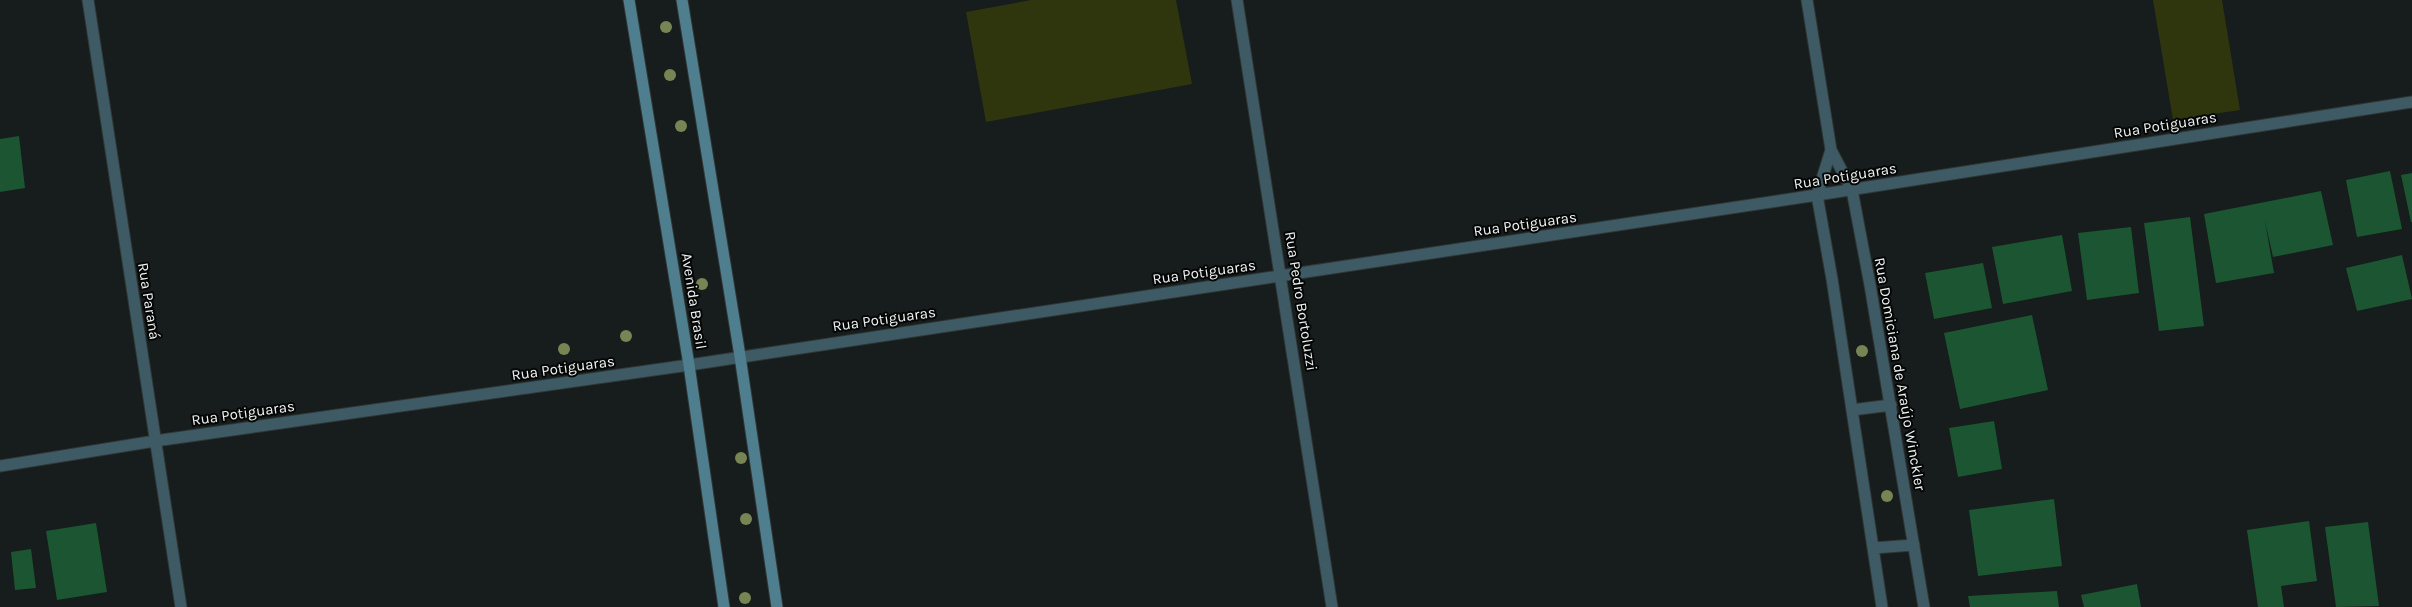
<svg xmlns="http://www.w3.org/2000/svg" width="2412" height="607" viewBox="0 0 2412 607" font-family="Karla,sans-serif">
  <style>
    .green { fill: #2f360d }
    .building { fill: #1c5531 }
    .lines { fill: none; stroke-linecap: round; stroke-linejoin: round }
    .minor-casing { stroke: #303736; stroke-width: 13 }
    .secondary-casing { stroke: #303736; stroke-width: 13 }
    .minor { stroke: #3e5b65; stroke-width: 11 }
    .secondary { stroke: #4f7f8f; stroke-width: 11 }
    .tree { fill: #778453 }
    .labels { text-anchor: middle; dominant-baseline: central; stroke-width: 4; stroke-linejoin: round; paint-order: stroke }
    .street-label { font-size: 15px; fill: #eff4f3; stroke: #050606 }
  </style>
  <rect width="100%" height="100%" fill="#161d1c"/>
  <path class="green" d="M1031,0H1176L1192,84L986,122L966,12Z
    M2153,0H2222L2240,110L2173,120Z"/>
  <path class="building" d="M19,136L25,188L0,192V139Z
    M2390,171L2402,229L2357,237L2346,180Z
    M2412,173V222H2411L2401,175Z
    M2321,191L2333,245L2273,257L2265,221L2274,273L2216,283L2204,214Z
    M2190,217L2204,326L2159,331L2144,223Z
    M2131,227L2139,293L2087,300L2078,233Z
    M2062,235L2072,291L2003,304L1992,247Z
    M2402,255L2412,299L2357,311L2346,268Z
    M1983,263L1992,308L1934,319L1925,273Z
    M2032,315L2048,390L1960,409L1944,333Z
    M1994,421L2002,469L1958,477L1949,428Z
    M2054,499L2062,566L1978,576L1969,510Z
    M2309,521L2317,581L2281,586L2284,607H2258L2247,530Z
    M2368,522L2379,606L2336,607L2325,527Z
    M96,523L107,592L57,600L46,531Z
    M31,549L36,588L15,590L11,552Z
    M2137,584L2141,607H2084L2081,595Z
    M2057,591L2059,607H1970L1968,596Z"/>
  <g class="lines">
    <g class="minor-casing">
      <path id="minor" d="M88,0L181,607
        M1237,0L1332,607
        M1807,0L1831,150L1852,190L1870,285L1924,607
        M1831,150L1817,195L1832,279L1882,607
        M1852,410L1891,405
        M0,466L155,441L689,365L1817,195L2412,102
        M1873,548L1914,545"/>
    </g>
    <g class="secondary-casing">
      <path id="secondary" d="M629,0L689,365L724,607
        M682,0L740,356L777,607"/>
    </g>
    <use href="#minor" class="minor"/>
    <use href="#secondary" class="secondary"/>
  </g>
  <g class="tree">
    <circle cx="666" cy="27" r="6"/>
    <circle cx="670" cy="75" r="6"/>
    <circle cx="681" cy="126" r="6"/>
    <circle cx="702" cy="284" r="6"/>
    <circle cx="626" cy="336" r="6"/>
    <circle cx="564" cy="349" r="6"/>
    <circle cx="1862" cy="351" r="6"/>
    <circle cx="741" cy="458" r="6"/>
    <circle cx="1887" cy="496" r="6"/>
    <circle cx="746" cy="519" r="6"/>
    <circle cx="745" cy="598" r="6"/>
  </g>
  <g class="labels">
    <g class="street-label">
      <text transform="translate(2165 125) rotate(-9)">Rua Potiguaras</text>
      <text transform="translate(1845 176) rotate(-9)">Rua Potiguaras</text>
      <text transform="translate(1525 224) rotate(-8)">Rua Potiguaras</text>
      <text transform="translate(1204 272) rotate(-8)">Rua Potiguaras</text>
      <text transform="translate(149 301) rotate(81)">Rua Paraná</text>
      <text transform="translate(694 301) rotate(81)">Avenida Brasil</text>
      <text transform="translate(1301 301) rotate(81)">Rua Pedro Bortoluzzi</text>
      <text transform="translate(884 319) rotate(-8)">Rua Potiguaras</text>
      <text transform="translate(563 368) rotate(-8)">Rua Potiguaras</text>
      <text transform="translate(1900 374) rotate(80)">Rua Domiciana de Araújo Winckler</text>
      <text transform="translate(243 413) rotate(-8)">Rua Potiguaras</text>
    </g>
  </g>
</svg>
